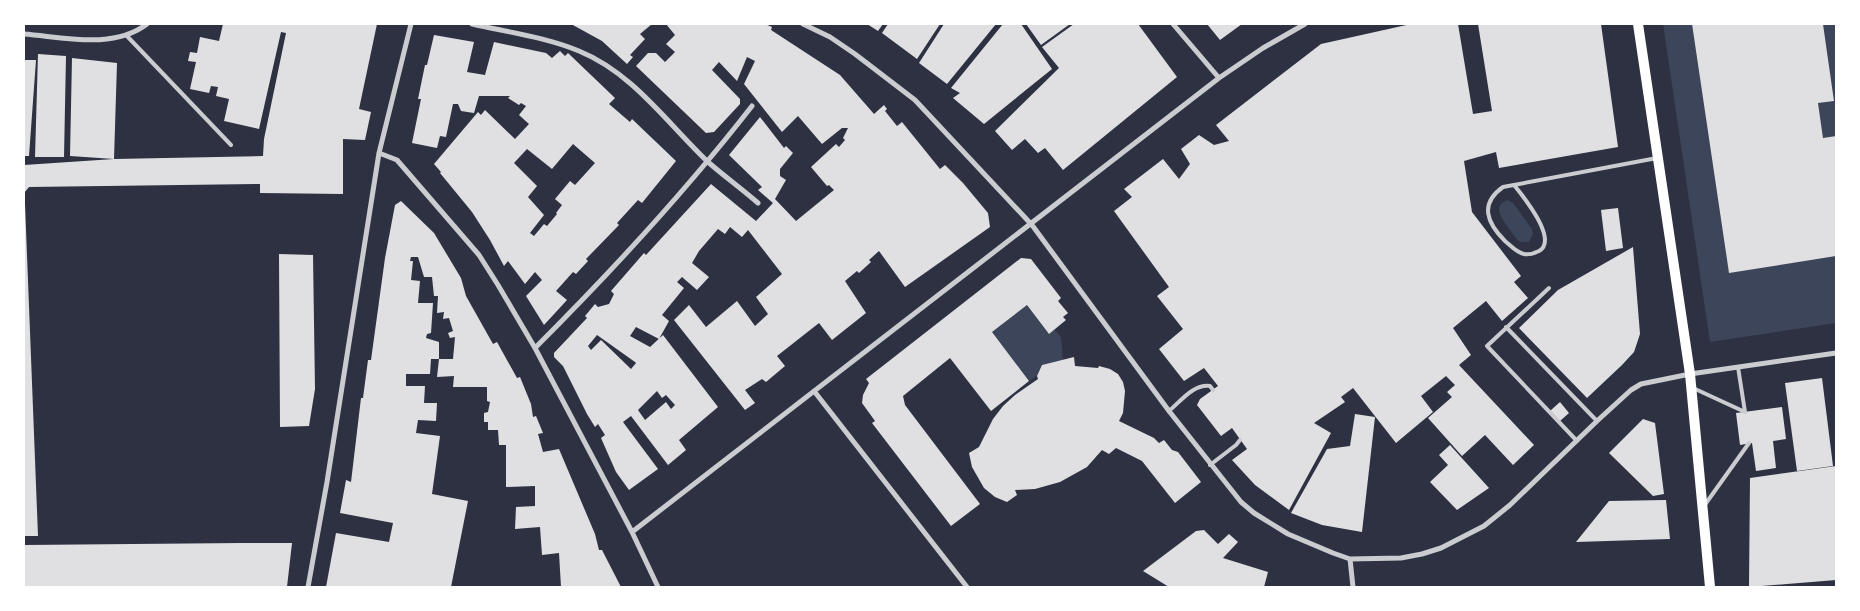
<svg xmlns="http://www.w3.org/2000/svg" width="1860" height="611" viewBox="0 0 1860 611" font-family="'Open Sans',sans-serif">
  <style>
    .green { fill: #3c4559 }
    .building { fill: #e0e0e3; fill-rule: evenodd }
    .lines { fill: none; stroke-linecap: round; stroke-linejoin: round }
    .service { stroke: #caccd0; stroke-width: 4 }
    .minor { stroke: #caccd0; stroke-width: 5 }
    .secondary { stroke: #fff; stroke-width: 10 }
  </style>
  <rect width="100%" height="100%" fill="#2d3142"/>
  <path class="green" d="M1663,24H1692L1729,272L1836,256V323L1710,342Z
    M1823,24H1836V136L1823,138L1818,103L1834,100Z
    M1507,200L1513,203L1532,229L1533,234L1529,242C1525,242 1521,243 1517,240C1515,237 1512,233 1510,230C1503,220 1491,207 1507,200Z
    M1027,305L1049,334L1054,329L1061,337L1063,360L1042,365L1037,376L1029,381L992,332Z"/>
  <path class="building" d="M223,24H377L359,109L371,112L365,140L343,139V194L260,193V184L29,187L24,193V165L114,159L263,156L264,139L286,33L281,32L259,129L224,121L229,99L216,96L218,87L211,86L209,93L190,89L196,62L188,61L190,52L197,53L200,37L219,41Z
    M571,24H652L640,34L645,39L630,55L633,57L627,64L602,41Z
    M666,24H765L772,27L771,30L840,75L874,114L884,105L887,109L885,111L897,126L902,122L940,169L945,165L963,183L988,213L990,227L905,287L879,251L869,260L871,262L859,273L857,271L845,281L866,313L832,340L819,323L777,356L785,366L766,382L762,379L745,390L755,403L745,410L674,320L689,305L706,327L737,301L755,326L768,314L756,297L782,274L748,230L742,237L730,227L725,234L718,229L699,251L692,263L709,277L697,290L682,277L677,282L684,288L662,315L669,321L659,339L636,327L630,336L650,347L663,335L718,407L679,440L686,450L668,465L631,416L623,422L658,469L629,490L616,472L601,438L605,435L598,424L595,427L587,414L563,366L554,357V353L587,318L585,316L595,304L598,307L609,304L614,294L611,291L644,253L646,255L711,184L756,221L773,203L758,190L762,187L729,155L760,117L784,148L786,146L793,153L780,169V176L786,180L775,199L796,221L834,190L829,185L827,186L811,167L836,144L839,147L845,140L843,138L848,128H842L822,144L798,116L782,132L744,84L755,61L747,57L737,81L719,62L712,70L740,99V104L714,132L706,133L636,66L648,53H656L665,62L675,52L666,44L675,35ZM597,335L635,362L636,363L631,369L601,340L591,350L588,346ZM657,391L662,398L666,395L675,405L671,409L666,402L645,420L638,410Z
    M867,24H883L878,31Z
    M888,24H940L917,59L882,33Z
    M944,24H996L947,84L919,63Z
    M1003,24H1021L1052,69L984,124L953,98L960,93L951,88Z
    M1026,24H1070L1041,45Z
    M1074,24H1138L1177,77L1063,170L1045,148L1038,153L1025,139L1012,150L995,131L1059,68L1042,47Z
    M1207,24H1242L1220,40Z
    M1411,24H1458L1473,114L1492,111L1478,24H1601L1618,147L1499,168L1496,152L1464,161L1472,212L1521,276L1514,282L1528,298L1502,321L1486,301L1453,328L1471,355L1459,365L1534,445L1513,465L1485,435L1462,456L1428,418L1452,397L1447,392L1455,385L1446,376L1421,396L1433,412L1396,443L1353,388L1341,397L1345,402L1314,423L1331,433L1289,510L1255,485L1232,460L1247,449L1232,428L1221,436L1197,405L1200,399L1218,386L1204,368L1184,381L1159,349L1183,329L1157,296L1169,287L1114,211L1132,197L1124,189L1163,159L1179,179L1190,164L1181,149L1199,135L1214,145L1229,141L1216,125L1321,44Z
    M1692,24H1823L1834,101L1818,103L1823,138L1836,136V256L1729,273Z
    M434,35L474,42L467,72L485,75L494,42L546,53L552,58L560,51L565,56L568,53L615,98L609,104L630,122L632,119L676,161L642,203L638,200L617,223L619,225L586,259L588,261L576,274L573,272L556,291L567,300L544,325L526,296L542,280L535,272L525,284L508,261L504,266L490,240L472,212L440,173L441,172L434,164L478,112L481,115L485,110L515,139L529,124L519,115L526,106L521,103L519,105L508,98L510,96H479L474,113L461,111L458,104H453L446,137L440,136L437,148L412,143L421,99H418L425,65H427ZM573,144L595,163L575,185L570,181L555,199L562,205L556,213L557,214L547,226L544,224L534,236L530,233L544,215L528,197L537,186L514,163L527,149L552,169Z
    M38,54L66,56L64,157H35Z
    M72,58L117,63L114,159L70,156Z
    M24,60H36L29,156H24Z
    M401,201L434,233L461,278L466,296L493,344L497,342L517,378L520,377L531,404L533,417L536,416L543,433L538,434L543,452L559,449L595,534L599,550H602L621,587H561L559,553L542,555L540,527L515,529L516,507L535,506V486L506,487V445H499L498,430H488V422H484V413L488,412L490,402L487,401V387H453L454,376L437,377L439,359H453L455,337L450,338L448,333L453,331L449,318L443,319L444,312L437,313L438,296H434L432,277H424L418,257H411L410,261H413L411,280L420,281L418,303H433L431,333L427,334L426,338L439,342V359H431L430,374H406V386H425L424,403H437L436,421L418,420L416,433L440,436L432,494L468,501L451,587H326L336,533L389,542L393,523L340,513L346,480L351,482L361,398H363L368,360H371L385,258L395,205Z
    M24,204H25L38,536H24Z
    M1618,208L1623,248L1606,251L1601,210Z
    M1633,247L1640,334L1634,352L1622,365L1587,398L1519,328L1558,290Z
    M279,254L313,255L315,389L309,426L280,427Z
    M1021,258L1031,259L1061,298L1058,301L1068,313L1063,317L1066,320L1049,334L1027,305L992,332L1029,381L991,411L950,358L903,396L905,405L980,504L951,526L872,423L875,421L862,403L863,395L869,383L866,379Z
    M1074,357L1075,366L1098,368L1099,366L1110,369L1118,374L1123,382L1125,391L1123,413L1119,421L1154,438L1159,443L1164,440L1172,450L1178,452L1201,482L1175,503L1142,461L1116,448L1109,454L1102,450L1087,467L1060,482L1035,489L1015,490L1017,495L1007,502L995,497L984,488L972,467L969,453L979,447L993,419L1003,406L1015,395L1038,379L1037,376L1042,365Z
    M1822,378L1833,466L1797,471L1785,383Z
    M1560,402L1569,413L1560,421L1550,411Z
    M1782,407L1786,439L1773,441L1776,468L1756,471L1752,443L1740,445L1736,413Z
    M1355,414L1375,417L1362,532L1322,525L1291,513L1327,449L1350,446Z
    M1643,419L1655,423L1664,494L1653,496L1609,453Z
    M1450,445L1489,488L1457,510L1430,482L1448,465L1439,455Z
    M1836,466V580L1749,587L1750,478Z
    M1666,500L1670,539L1576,542L1609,501Z
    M1204,530L1218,544L1229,534L1238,542L1223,558L1268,572L1264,587H1169L1143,571L1196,531Z
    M242,543H292L287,587H24V545Z"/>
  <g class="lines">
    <path class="service" d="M126,35L231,145
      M1514,185C1523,196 1559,240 1539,251C1535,253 1529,255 1524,254C1517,253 1511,246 1505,241C1487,223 1479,204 1503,187L1657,158
      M1549,288L1487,346L1577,441
      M1506,327L1597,421
      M1738,367L1745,412
      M1693,388L1745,412
      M1169,411C1181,401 1193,384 1210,386L1213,390
      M1210,465L1236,445L1240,440
      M1704,506L1749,443"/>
    <path class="minor" d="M472,24C507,32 545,37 579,51C633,73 667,123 708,162C724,176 742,189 758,203
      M803,24L830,37L855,54L915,100L1032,225L1169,411L1241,502L1254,513L1288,534L1333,553L1350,559L1401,558L1422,554L1441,548L1484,526L1510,505L1597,421L1631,390L1641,384L1690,374L1836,353
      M1173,24L1219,78L1263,48L1305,24
      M24,34C63,37 113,50 147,24
      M379,153L397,160L479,255L498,285L535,348L632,532L658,587
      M535,348C612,271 685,192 752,106
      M814,391L967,587
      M632,532L1219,78
      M1350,559L1353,587
      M308,587L327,482L379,153L411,24"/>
    <path class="secondary" d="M1638,24L1690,374L1710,587"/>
  </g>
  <rect width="1860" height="611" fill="none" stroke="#ffffff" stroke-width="50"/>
</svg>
